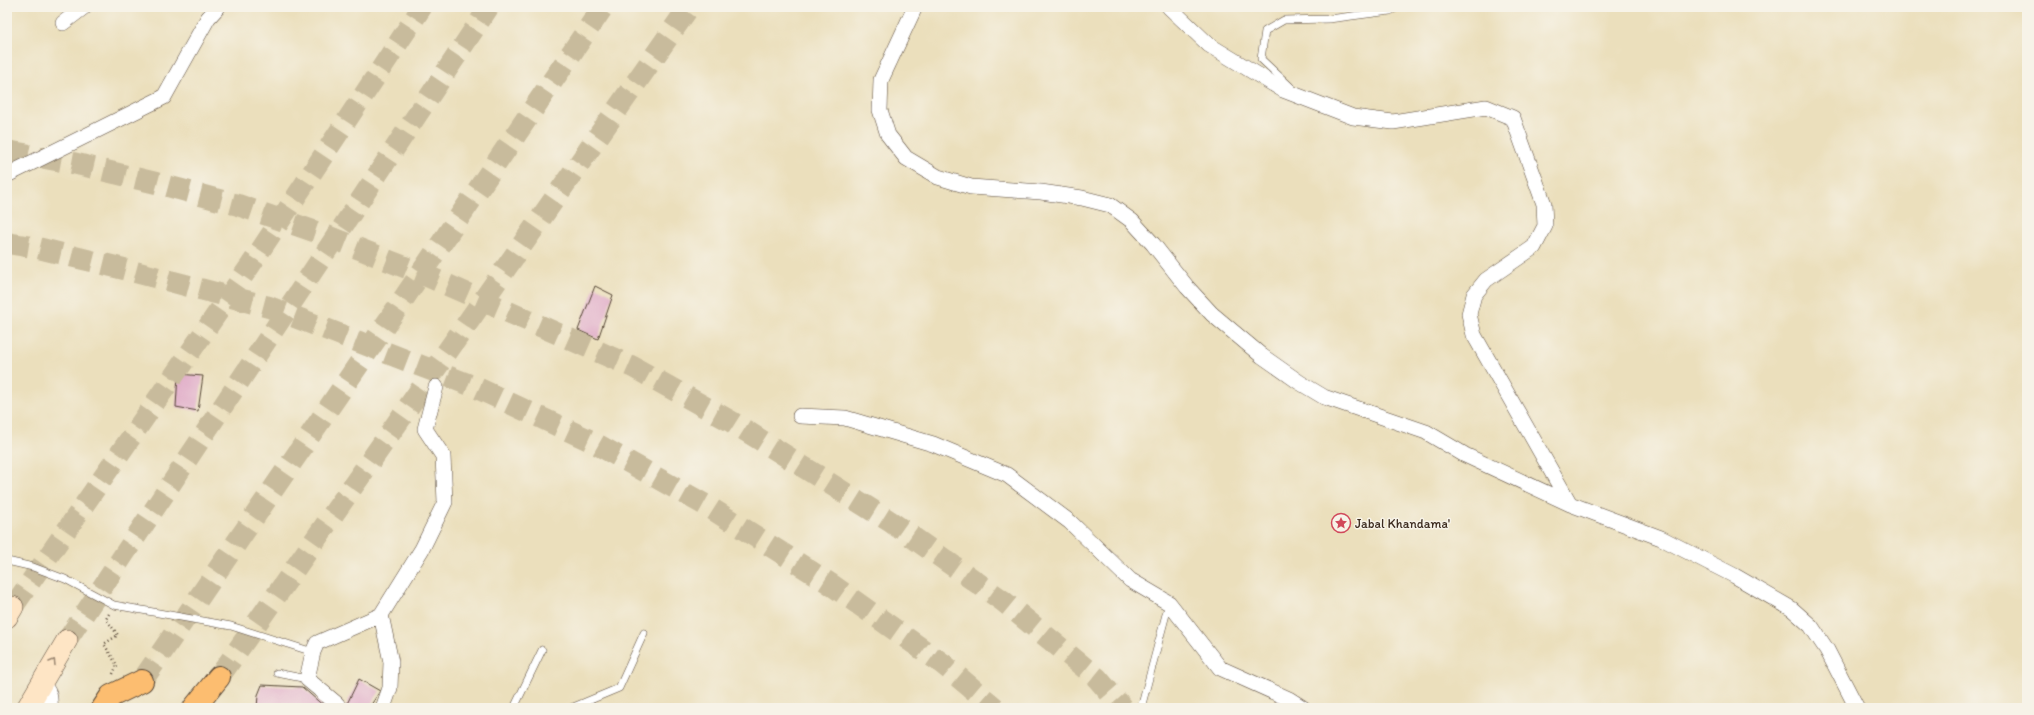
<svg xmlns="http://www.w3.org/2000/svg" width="2034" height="715" viewBox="0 0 2034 715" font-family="Itim,sans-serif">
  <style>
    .building { fill: #e1aec9 }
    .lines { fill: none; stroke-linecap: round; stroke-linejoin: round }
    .secondary-tunnel { stroke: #c8bb9c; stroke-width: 21; stroke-dasharray: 21 10; stroke-linecap: butt }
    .highway-tunnel { stroke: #c8bb9c; stroke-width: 22; stroke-dasharray: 22 11; stroke-linecap: butt }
    .lane-casing { stroke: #554536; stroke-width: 8 }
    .street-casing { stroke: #554536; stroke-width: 16 }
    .secondary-casing { stroke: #554536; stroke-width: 22 }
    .highway-casing { stroke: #554536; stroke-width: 24 }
    .path { stroke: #554536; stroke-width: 2.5; stroke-dasharray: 1 3; stroke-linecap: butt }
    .lane { stroke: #fff; stroke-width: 7 }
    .street { stroke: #fff; stroke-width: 15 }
    .secondary { stroke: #fee5c5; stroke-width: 21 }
    .highway { stroke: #fcbd6f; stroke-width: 22 }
    .oneway { stroke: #9c8872 }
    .labels { text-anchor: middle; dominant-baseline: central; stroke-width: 3; stroke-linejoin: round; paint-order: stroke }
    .poi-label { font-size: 13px; fill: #3b2a1e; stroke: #f7f3e8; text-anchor: start }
  </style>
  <rect width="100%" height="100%" fill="#f7f3e8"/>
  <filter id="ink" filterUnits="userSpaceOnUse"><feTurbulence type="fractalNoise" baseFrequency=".025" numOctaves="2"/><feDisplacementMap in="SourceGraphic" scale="8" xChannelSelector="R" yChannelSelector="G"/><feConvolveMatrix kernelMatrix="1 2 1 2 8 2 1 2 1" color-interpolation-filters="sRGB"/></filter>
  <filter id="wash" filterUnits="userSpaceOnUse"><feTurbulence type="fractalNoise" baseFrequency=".012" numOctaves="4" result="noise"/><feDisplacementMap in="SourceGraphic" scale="16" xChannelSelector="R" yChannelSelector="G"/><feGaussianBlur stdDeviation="0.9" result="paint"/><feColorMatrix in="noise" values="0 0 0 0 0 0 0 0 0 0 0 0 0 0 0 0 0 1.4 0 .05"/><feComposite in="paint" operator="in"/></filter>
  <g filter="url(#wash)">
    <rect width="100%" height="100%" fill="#ebdfbc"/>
    <g id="blocks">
      <path class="building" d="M595,286L613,295L598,339L578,330Z
        M178,374L203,376L198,411L176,407Z
        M359,679L380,691L369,708H345Z
        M262,685L302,687L326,708H257L258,695Z"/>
    </g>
  </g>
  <g filter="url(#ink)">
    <use href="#blocks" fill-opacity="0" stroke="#554536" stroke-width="1"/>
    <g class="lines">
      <path class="secondary-tunnel" d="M13,607L250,266L422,7
        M67,640L489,7"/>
      <path class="highway-tunnel" d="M7,151L73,163L156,183L238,205L322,234L427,276L633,367L732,422L891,522L1003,601L1097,678L1123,708
        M7,243L38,248L124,269L269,307L475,387L591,441L709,507L829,583L943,664L995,708
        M219,677L689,7
        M142,681L603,7"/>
      <g class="lane-casing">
        <path id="lane" d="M1294,90L1261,59L1265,31L1284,20L1329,19L1390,11L1398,7
          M7,561L33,567L65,579L114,605L231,626L313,652
          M277,673L307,679
          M514,708L542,650
          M571,708L619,688L644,633
          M1141,708L1169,603"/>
      </g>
      <g class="street-casing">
        <path id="street" d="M915,7L881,80L880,110L888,135L906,158L938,177L971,187L1041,192L1082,198L1110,205L1132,221L1153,244L1187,287L1212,314L1262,356L1299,382L1324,397L1426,432L1465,455L1570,504L1661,538L1735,576L1792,609L1811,626L1827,650L1857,708
          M1169,7L1209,45L1283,90L1353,117L1393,122L1486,107L1513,118L1544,204L1545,226L1534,247L1486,280L1474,295L1469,314L1474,335L1570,504
          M63,23L84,7
          M7,175L164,97L208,18L218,7
          M800,416L845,418L933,444L1007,475L1070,522L1130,580L1169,603L1220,668L1289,699L1303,708
          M41,684C50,691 51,697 50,708
          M335,708L337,704L307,679L313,652L317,643L381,615
          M383,708L390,688L391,662L381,615L422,549L445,502L443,456L425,429L436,387"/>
      </g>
      <g class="secondary-casing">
        <path id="secondary" d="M7,617L13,607
          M27,708L67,640"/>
      </g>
      <g class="highway-casing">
        <path id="highway" d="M103,708L111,696L142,681
          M194,708L219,677"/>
      </g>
      <path class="path" d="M109,614L106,619L118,635L104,644L117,665L112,676"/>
      <use href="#lane" class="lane"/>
      <use href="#street" class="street"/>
      <use href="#secondary" class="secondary"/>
      <use href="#highway" class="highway"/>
    </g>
    <defs><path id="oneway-chevron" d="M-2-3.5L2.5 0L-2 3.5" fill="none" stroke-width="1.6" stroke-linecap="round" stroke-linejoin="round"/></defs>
    <use class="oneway" href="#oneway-chevron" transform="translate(53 662) rotate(-59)"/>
  </g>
  <defs>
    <g id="sight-ring" transform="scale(1)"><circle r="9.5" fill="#f7f3e8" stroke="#d1495b" stroke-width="1.5"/><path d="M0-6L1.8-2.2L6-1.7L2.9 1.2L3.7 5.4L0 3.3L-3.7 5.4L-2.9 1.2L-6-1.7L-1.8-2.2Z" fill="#d1495b"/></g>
  </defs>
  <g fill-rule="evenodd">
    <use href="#sight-ring" x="1341" y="523"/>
  </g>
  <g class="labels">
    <g class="poi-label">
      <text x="1355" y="523">Jabal Khandama'</text>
    </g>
  </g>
  <rect width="2034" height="715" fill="none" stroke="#f7f3e8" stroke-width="24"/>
</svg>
